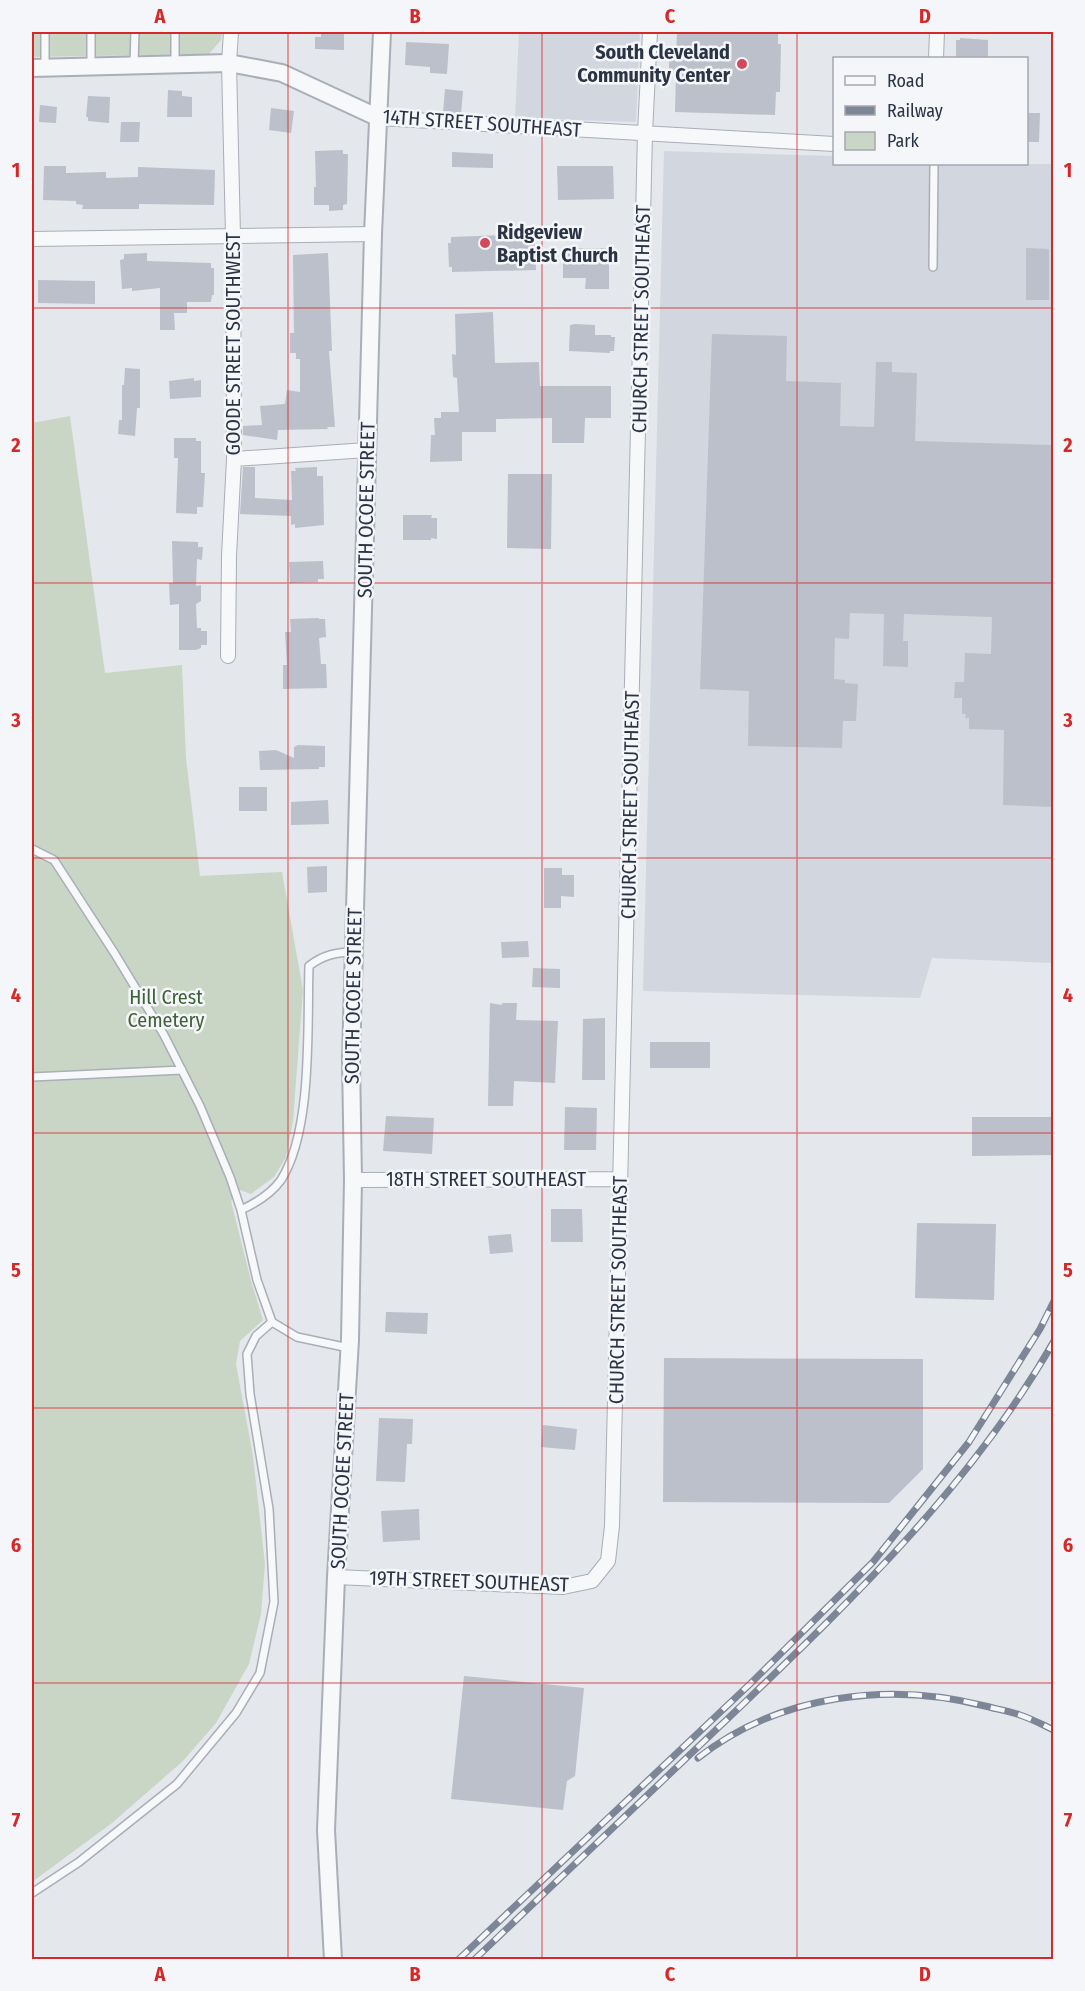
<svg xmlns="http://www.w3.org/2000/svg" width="1085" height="1991" viewBox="0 0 1085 1991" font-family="'Fira Sans Condensed',sans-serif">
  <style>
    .built { fill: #d2d6de }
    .green { fill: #c9d6c5 }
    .building { fill: #bbc0ca }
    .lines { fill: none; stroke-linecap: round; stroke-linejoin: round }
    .service-casing { stroke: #a9aeb7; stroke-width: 10 }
    .minor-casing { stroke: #a9aeb7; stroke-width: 16 }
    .tertiary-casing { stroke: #a9aeb7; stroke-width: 20 }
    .service { stroke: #f7f8fa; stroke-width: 7 }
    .minor { stroke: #f7f8fa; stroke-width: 14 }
    .tertiary { stroke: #f7f8fa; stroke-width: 16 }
    .rail-casing { stroke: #7d8696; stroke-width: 7 }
    .rail { stroke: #f4f6f9; stroke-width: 4.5; stroke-dasharray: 14; stroke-linecap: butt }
    .grid { fill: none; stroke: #d62828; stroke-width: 1.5; stroke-opacity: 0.55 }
    .poi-dot { fill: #d1495b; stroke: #f4f6f9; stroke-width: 2 }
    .labels { text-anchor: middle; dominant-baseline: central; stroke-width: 5; stroke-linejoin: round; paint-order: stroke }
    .poi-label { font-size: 20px; font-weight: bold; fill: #2b3445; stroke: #f4f6f9; text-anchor: end }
    .street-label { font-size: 20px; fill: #2b3445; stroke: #f4f6f9 }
    .park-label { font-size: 20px; fill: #3f6138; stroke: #f4f6f9 }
    .neatline { fill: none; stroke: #d62828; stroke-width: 2 }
    .grid-label { font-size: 20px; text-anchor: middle; font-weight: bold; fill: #d62828 }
  </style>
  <rect width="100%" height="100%" fill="#e4e7ec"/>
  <path class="built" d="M519,32H640L636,122L515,118Z
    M664,151L834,156V164H1053V963L932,958L920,998L643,991Z"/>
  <path class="green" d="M32,32H222L221,40L209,54L32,57Z
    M70,416L105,673L182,665L186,758L200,876L282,872L303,990L293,1121L286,1157L274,1177L251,1194L240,1190L231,1201L251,1281L263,1320L240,1341L236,1364L253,1456L265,1564L261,1614L249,1664L216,1723L183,1761L112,1823L32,1882V423Z"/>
  <path class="building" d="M321,32H344V50L315,49V37H321Z
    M677,32H778V44H781L780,92H776L775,115L675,112L676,73H669V57H676Z
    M960,38L988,40V58L956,57V40H960Z
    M406,42L449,44L447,74L430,73V67L405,65Z
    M445,89L463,91L461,114L443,113Z
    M168,90L182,91V96L192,97V117H167Z
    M88,96L110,97L109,123L88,121V117H86Z
    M40,105L57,107L56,123L39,122Z
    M271,108L294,111L291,133L269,130Z
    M1026,113H1040L1039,142H1026Z
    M121,122H140L139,142H120Z
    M343,150V154H348L347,204L343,205V210L329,211V205H314V187H316L315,151Z
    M452,152L493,154V168L452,167Z
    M44,166H66V173L106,172V178L138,177V167L215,170L214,205L139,204V209H82L83,205L76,204V201L43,200Z
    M557,166H613L614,199L558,200Z
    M534,234L536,270L452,272V267H449L448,243H451V237Z
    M563,248H609V289H585L586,278H563Z
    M1026,248L1049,249V300H1026Z
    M147,253V261L211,263V268H214V295H212L211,302H187V313H174L175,330H160V288L132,291V288L122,289L120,260L124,259V254Z
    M328,253L332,351H329L335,427H327L328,429L278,430L277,440L243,435V426L262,425L260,406L285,404L287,390L300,392V359H296V353H290V333H294L293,255Z
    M38,280L95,281V304L38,303Z
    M493,312L495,363L539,362L540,386H611V418H585L584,443H552V418L496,419V432H462V461L430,462L431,435H435L434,418H441V412H459L457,378L453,377L452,354L456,355L455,314Z
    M575,324L595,325V335H611V337H615L614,351H610V353L569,351L570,325Z
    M712,334L787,336L786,381L841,383L840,426L874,427L876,362H892V372L917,373L915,441L1053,445V807L1003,805L1004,730L969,729V718H965L966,714H962V698H954L955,682H964L965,653L991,654L992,617L904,614L903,641H908V667L883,666L884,614L850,613L849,639L835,638L834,679L845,680V683L858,684L856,721H843L842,748L748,746L749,691L700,689Z
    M125,368L140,369V408H137L135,436L118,434L119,420H122V385H124Z
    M194,378V381L201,380V397L170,399L169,381Z
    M174,438H196V441H201V473H205L203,507H197V514L176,513L178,458H174Z
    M243,467H255V498L292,500L291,471H296L295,468L317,467V476H323L324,525L295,528V524L291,525V516L240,514Z
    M508,474H552L551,549L507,548Z
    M403,515H432L431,518H437V539L431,538V540H403Z
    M172,541L198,542V547H203L202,560L197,559L196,586L201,585V601L196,604L197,628H201V631H207V645H201V648L196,650H179V604L170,605L169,583H173Z
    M323,561L324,579H318V582L290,583L289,562Z
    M319,618V619H325L326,637L319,638L321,664H326L327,688L283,689V665H287L285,632H291L290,619Z
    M298,745L325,746V767H319V769L260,770L259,751L276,750L294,758V747Z
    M239,787H267V811H239Z
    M328,800L329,824L291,825V802Z
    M327,866V892L308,893L307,867Z
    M544,868H562V875H574V897L561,896V908H544Z
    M528,941L529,957L502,958L501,942Z
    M533,968L560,969V988L532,987Z
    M490,1003L502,1005V1003H517L516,1020L558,1021L555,1083L514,1081L513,1106H488Z
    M605,1018V1080H582L583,1019Z
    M650,1042H710V1068H650Z
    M565,1107L597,1108L596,1150H564Z
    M386,1116L434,1118L432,1154L383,1151Z
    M972,1117H1051V1155L972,1156Z
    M551,1209H582L583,1242H551Z
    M917,1223L996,1224L994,1300L915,1298Z
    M511,1234L513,1252L490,1254L488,1236Z
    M386,1312L428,1313L427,1334L385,1332Z
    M664,1358L923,1359V1469L889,1503L663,1502Z
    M379,1418L413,1419L412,1444H407L405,1482L376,1481Z
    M543,1425L577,1429L575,1450L541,1447Z
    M419,1509L420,1540L383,1542L381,1511Z
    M464,1676L584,1688L575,1776L567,1781L563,1810L451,1799Z"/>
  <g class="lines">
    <g class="service-casing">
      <path id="service" d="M175,32V63
        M91,65V32
        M134,65L135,32
        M45,68V32
        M933,267L934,164
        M32,849L54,860L115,954L164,1035L200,1106L230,1177L241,1210L257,1280L272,1322L297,1337L349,1348
        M32,1077L182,1070
        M241,1210C256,1203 271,1194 281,1180C313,1130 307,1025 309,966C323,955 337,952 354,952
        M32,1893L79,1862L177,1784L236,1713L260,1673L274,1602L269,1509L250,1394L247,1354L256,1336L272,1322"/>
    </g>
    <g class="minor-casing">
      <path id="minor" d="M936,58L937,32
        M379,118L834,144
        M32,239L373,234
        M234,459L367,450
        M228,656L229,556L234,459L233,236L229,63L231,32
        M353,1180L620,1179
        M336,1577L563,1587L592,1581L608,1561L612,1526L645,133L650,32"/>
    </g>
    <g class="tertiary-casing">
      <path id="tertiary" d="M32,68L229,63L282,73L379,118
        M333,1960L326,1830L336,1577L350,1340L353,1180L351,1060L373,234L382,32"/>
    </g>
    <use href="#service" class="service"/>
    <use href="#minor" class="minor"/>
    <use href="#tertiary" class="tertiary"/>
    <g class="rail-casing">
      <path id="rail" d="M698,1758C778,1695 888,1681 985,1706C996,1709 1009,1711 1020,1715C1032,1719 1043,1725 1054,1730
        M458,1960L750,1684L873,1562L969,1442L1040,1329L1054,1301
        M474,1960C563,1875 652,1791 741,1706C856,1596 974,1481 1054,1341"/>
    </g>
    <use href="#rail" class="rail"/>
  </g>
  <path class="grid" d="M288,32V1960M542,32V1960M797,32V1960M32,308H1054M32,583H1054M32,858H1054M32,1133H1054M32,1408H1054M32,1683H1054"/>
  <g class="poi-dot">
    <circle cx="742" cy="64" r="6"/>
    <circle cx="485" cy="243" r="6"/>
  </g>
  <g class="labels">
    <g class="poi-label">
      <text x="730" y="52">South Cleveland<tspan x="730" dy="23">Community Center</tspan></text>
      <text x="497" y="232" text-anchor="start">Ridgeview<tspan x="497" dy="23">Baptist Church</tspan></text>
    </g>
    <g class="street-label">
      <text transform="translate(482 123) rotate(4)">14TH STREET SOUTHEAST</text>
      <text transform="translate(641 319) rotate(-89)">CHURCH STREET SOUTHEAST</text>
      <text transform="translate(233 344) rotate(-90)">GOODE STREET SOUTHWEST</text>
      <text transform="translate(366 510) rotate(-89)">SOUTH OCOEE STREET</text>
      <text transform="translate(630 805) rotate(-89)">CHURCH STREET SOUTHEAST</text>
      <text transform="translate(353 996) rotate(-89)">SOUTH OCOEE STREET</text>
      <text x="486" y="1179">18TH STREET SOUTHEAST</text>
      <text transform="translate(618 1290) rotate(-89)">CHURCH STREET SOUTHEAST</text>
      <text transform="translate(342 1481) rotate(-87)">SOUTH OCOEE STREET</text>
      <text transform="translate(469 1581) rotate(2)">19TH STREET SOUTHEAST</text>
    </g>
    <g class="park-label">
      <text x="166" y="997">Hill Crest<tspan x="166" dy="23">Cemetery</tspan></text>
    </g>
  </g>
  <rect width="1085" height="1991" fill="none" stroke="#f4f6f9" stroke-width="66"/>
  <rect x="833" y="57" width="195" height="108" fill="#f4f6f9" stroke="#a4a8b1" stroke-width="1.5"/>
  <rect x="845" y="76" width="30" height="9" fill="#f7f8fa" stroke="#a4a8b1" stroke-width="1.5"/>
  <text x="887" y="87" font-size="18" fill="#2b3445">Road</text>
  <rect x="845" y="106" width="30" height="9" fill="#7d8696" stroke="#a4a8b1" stroke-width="1.5"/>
  <text x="887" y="117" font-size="18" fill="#2b3445">Railway</text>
  <rect x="845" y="132" width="30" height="18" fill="#c9d6c5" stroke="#a4a8b1" stroke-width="1.5"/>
  <text x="887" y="147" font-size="18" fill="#2b3445">Park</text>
  <rect x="33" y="33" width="1019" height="1925" class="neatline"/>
  <g class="grid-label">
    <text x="160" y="23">A</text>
    <text x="415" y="23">B</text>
    <text x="670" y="23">C</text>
    <text x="925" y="23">D</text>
    <text x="16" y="177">1</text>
    <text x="1068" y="177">1</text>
    <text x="16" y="452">2</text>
    <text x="1068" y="452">2</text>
    <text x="16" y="727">3</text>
    <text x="1068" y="727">3</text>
    <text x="16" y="1002">4</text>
    <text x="1068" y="1002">4</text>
    <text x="16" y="1277">5</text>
    <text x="1068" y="1277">5</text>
    <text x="16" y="1552">6</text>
    <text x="1068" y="1552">6</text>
    <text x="16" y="1827">7</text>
    <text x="1068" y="1827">7</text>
    <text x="160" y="1981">A</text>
    <text x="415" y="1981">B</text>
    <text x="670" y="1981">C</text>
    <text x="925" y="1981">D</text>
  </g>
</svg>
